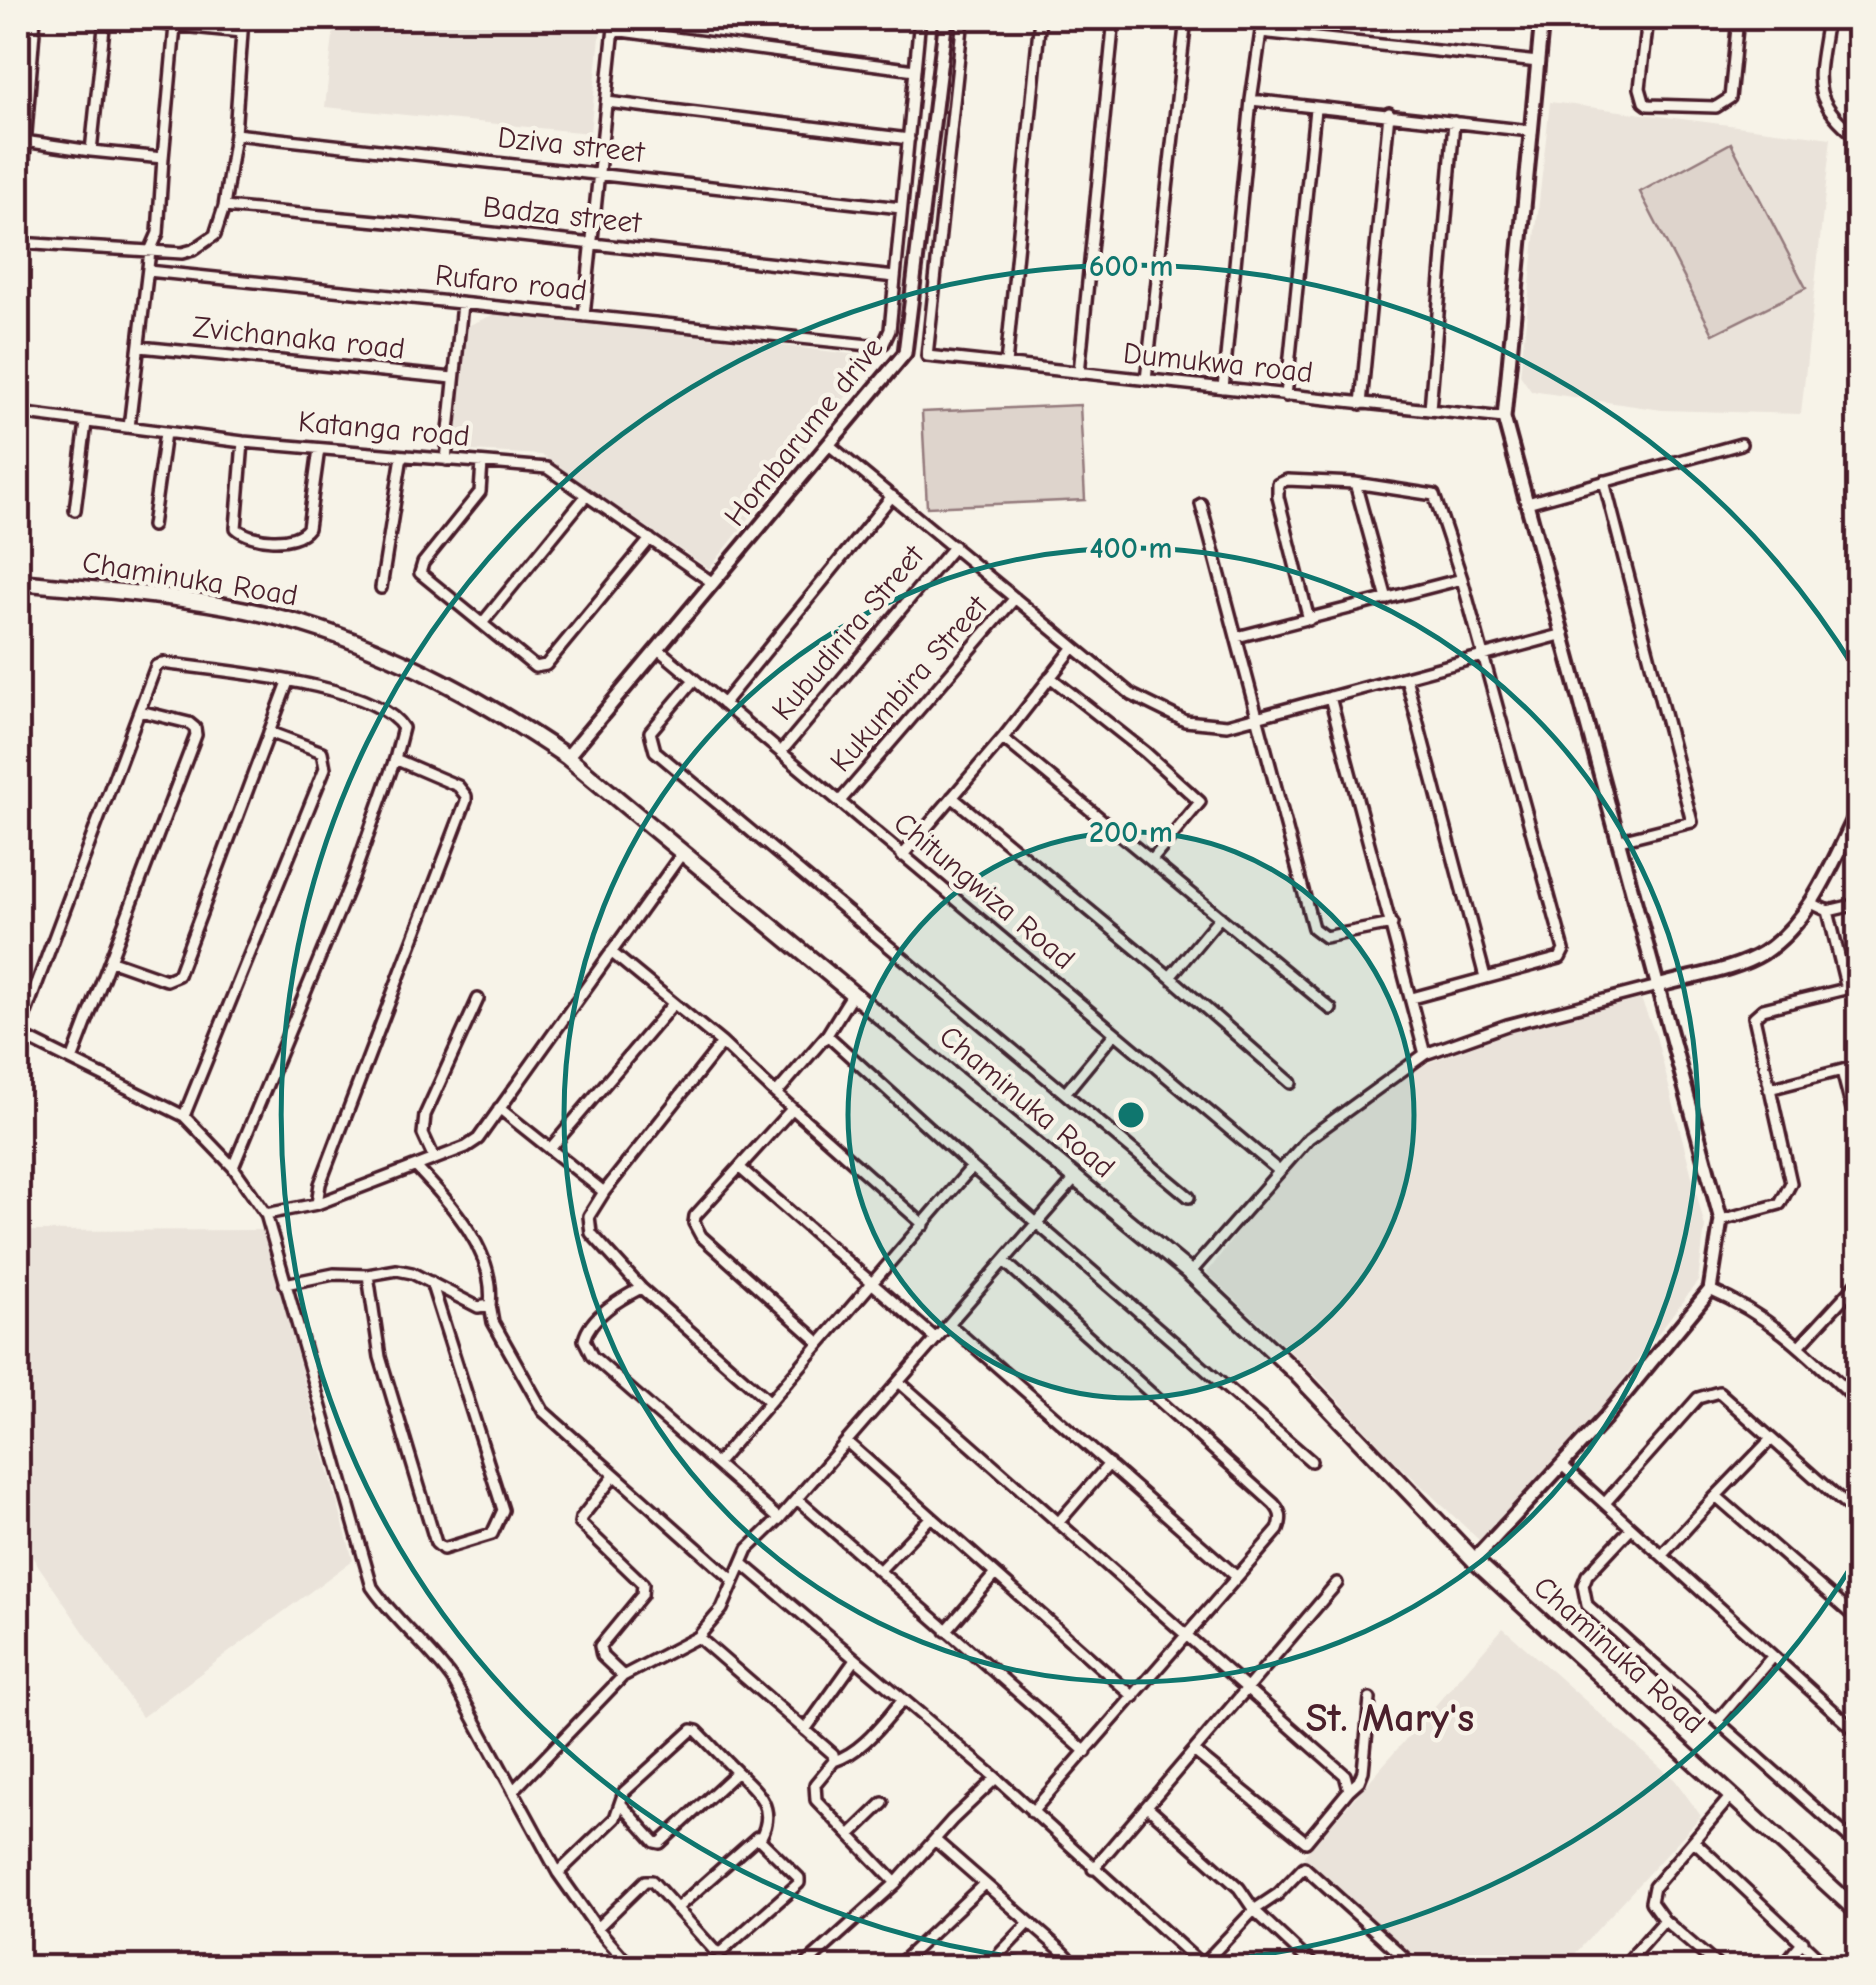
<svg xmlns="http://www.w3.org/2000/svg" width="1876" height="1985" viewBox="0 0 1876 1985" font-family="'Comic Neue',sans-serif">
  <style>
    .built { fill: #eae3da }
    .pitch { fill: #ded4cc; stroke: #947a7c; stroke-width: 2.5 }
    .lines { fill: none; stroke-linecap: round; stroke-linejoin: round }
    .minor-casing { stroke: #4a1f2b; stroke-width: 16 }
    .tertiary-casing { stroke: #4a1f2b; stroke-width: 19 }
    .primary-casing { stroke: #4a1f2b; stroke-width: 21 }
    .minor { stroke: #f7f3e8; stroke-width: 9 }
    .tertiary { stroke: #f7f3e8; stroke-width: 11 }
    .primary { stroke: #f7f3e8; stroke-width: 14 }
    .ring { fill: none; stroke: #0f766e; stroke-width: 5 }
    .labels { text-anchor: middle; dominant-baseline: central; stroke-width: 9; stroke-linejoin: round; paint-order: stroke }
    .street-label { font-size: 30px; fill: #4a1f2b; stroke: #f7f3e8 }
    .district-label { font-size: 40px; font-weight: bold; fill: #4a1f2b; stroke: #f7f3e8 }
    .centre { fill: #0f766e; stroke: #f7f3e8; stroke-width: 5 }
    .ring-label { font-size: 30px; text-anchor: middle; font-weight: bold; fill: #0f766e; stroke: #f7f3e8; stroke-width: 9; stroke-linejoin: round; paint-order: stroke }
  </style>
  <rect width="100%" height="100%" fill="#f7f3e8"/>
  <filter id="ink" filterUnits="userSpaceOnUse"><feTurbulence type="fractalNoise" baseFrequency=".01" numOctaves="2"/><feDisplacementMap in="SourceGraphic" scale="20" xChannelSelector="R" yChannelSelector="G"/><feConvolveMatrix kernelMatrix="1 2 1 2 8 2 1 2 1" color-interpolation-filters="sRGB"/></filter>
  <g filter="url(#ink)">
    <path class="built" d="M335,18H602L590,133L325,107Z
      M1550,102L1831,138L1801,414L1662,410L1531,391L1520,375Z
      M499,312L868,356L853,388L709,569L541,455L453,450L465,327Z
      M1641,999L1656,1036L1705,1227L1698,1281L1602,1407L1479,1540L1393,1459L1311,1371L1207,1273L1314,1129L1430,1062L1511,1032Z
      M263,1230L353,1560L142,1717L18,1536V1231Z
      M1503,1628L1675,1780L1701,1816L1563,1967H1427L1303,1857Z"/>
    <path class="pitch" d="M1731,143L1806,288L1713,334L1640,192Z
      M1080,405L1085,500L927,507L922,412Z"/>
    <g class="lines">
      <g class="minor-casing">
        <path id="minor" d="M104,18L242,32
          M105,18L91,151L163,158L175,26
          M963,18L927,356L1504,418
          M1648,18L1640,88L1644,102L1648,105L1716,107L1730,98L1738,18
          M1827,18C1819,78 1805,96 1858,138
          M614,30L915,70
          M1261,32L1538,62
          M1251,100L1531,131
          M607,102L909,139
          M235,134L901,208
          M24,141L91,151
          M224,207L410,224L895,277
          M18,234L35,18
          M18,243L182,253L193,250L215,235L224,207L235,134L243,18
          M148,271L869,345L884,343L890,330L920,18
          M584,316L615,18
          M140,347L453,378
          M1006,364L1040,18
          M1079,373L1114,18
          M1146,380L1186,18
          M1223,388L1251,100L1263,18
          M1286,396L1315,109
          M1361,404L1389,113
          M1430,409L1454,122
          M18,413L243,442L547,468L713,583
          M129,427L150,251L158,233L163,158
          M243,442L236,528C251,542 295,546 308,528L319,449
          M828,444L1132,695L1185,721L1227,725L1564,634
          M446,460L462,304
          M482,463L480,492L423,563L420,573L535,667L546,665L650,539
          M1604,481L1692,822L1620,840
          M1355,483L1387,599
          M1527,503L1741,444
          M1201,504L1313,928L1325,937L1392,924
          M75,510L86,423
          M152,526L165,433
          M381,588L402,456
          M1309,620L1278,497V484L1287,480L1355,483L1434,495L1462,579L1564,950L1560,958L1412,998
          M484,621L586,496
          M1237,637L1462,579
          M658,649L1278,1170
          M1050,677L1145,752L1200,802L1152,860
          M1406,678L1485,977
          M693,681L650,732L655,751L1189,1197
          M1330,697L1425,1054
          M723,704L892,496
          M1003,738L1331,1009
          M781,752L954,546
          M952,797L1170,977L1291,1083
          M840,801L1015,598
          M902,856L1003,738L1074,647
          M1811,903L1828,911L1847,989
          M1828,911L1858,904
          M611,952L722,1043L776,1094
          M112,961L166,980L178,975L288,682
          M1170,977L1220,917
          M827,1035L853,993
          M72,1060L196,735L195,728L189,723L140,711
          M1842,1071L1858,1132
          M1769,1089L1858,1066
          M1066,1092L1114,1034
          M499,1108L604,1192
          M792,1109L695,1216L694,1223L701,1236L819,1342
          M184,1116L325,768L322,752L269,732
          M550,1149L673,1004
          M434,1158L423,1134L425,1115L478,999
          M233,1167L184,1116L18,1034L156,666L163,663C216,671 375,682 403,728L395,759L354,875L233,1167L266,1214
          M740,1168L936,1339
          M317,1204L320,1184L466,801V796L458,786L395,759
          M1721,1220L1780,1204L1791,1183L1754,1017L1763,1009L1858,986
          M924,1225L776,1094L827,1035L972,1167L1311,1461
          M1005,1262L1274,1504C1282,1513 1282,1519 1278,1530L1032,1812
          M1190,1273L1309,1138L1425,1054L1507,1025L1658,986
          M368,1275L380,1357L436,1543L443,1549L492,1534L503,1510L431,1282
          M285,1284L334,1274L368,1275L397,1270L412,1273L478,1307L490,1305C496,1251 450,1203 416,1167
          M641,1288L591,1233L589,1216L604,1192L722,1043
          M1710,1290C1773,1317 1809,1355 1858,1402
          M490,1305L493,1322L543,1411L733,1580
          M950,1325L1237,1577
          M1799,1346L1858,1282
          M899,1382L1345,1775L1349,1790L1306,1842L1195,1752
          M769,1401L641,1288C620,1299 590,1316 584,1340L592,1356L779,1519
          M847,1442L1134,1697
          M717,1463L972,1167
          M1562,1465L1858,1733
          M615,1475L581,1518L580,1523L643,1584L642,1595L600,1646L602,1656L623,1676
          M1716,1496L1771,1439
          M797,1499L1086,1752
          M1605,1503L1698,1398L1719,1392L1858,1516
          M1058,1523L1109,1464
          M1631,1528L1587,1575L1583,1585L1587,1605L1858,1846
          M1662,1555L1716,1496L1858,1620
          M743,1564L996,1778L1205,1968
          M879,1571L931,1517
          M946,1631L995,1574
          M698,1637L833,1754L834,1761L815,1784L816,1800L896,1883
          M1718,1720L1772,1657
          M805,1730L855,1660
          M834,1761C863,1752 883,1722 903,1700
          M1349,1790L1359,1781L1363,1771L1370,1699
          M513,1791L623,1676L698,1637L722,1609L748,1549L779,1519L1075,1179
          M621,1804L655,1842L660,1843L737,1772
          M1147,1806L1239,1888L1254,1910L1316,1968
          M850,1835L883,1803
          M936,1841L1062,1951L1068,1957L1070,1968
          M1694,1841L1829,1968
          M1093,1869L1337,1583
          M558,1873L615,1818L624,1792L692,1730L697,1731C710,1744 723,1758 736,1771C757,1791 777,1807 761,1837
          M597,1928L645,1881H652L714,1950L720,1953L799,1883V1878L757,1837L677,1908
          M1202,1965L1254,1910L1278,1894L1304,1867L1416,1968
          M632,1968L597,1928L558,1873L454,1682C430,1647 396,1622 372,1587L266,1214L317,1204L466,1147L478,1139L683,852
          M802,1968L896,1883L952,1820L996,1778
          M895,1968L984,1884
          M986,1968L1029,1923
          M1622,1968L1664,1920
          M1720,1968L1664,1920L1651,1902L1654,1887L1732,1795
          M1781,1968L1803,1941"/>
      </g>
      <g class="tertiary-casing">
        <path id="tertiary" d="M567,757L905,353L946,18
          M1658,986C1691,976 1734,971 1763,953C1811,922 1834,860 1858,811
          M1474,1560L1605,1418L1710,1290L1721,1220L1504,418L1542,18"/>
      </g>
      <g class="primary-casing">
        <path id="primary" d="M18,582C112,591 211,597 303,624C399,653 485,701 567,757L1190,1273L1295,1372L1474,1560L1858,1912"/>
      </g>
      <use href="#minor" class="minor"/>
      <use href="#tertiary" class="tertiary"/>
      <use href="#primary" class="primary"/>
    </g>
  </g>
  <circle cx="1131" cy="1115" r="283" fill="#0f766e" fill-opacity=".12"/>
  <g class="ring">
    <circle cx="1131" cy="1115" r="283"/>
    <circle cx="1131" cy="1115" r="567"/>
    <path d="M1856 1559A850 850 0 1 1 1856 671"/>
  </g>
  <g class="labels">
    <g class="street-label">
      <text transform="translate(571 145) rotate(6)">Dziva street</text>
      <text transform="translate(562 215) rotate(6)">Badza street</text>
      <text transform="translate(511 283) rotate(6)">Rufaro road</text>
      <text transform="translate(299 338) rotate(6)">Zvichanaka road</text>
      <text transform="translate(1218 363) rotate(6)">Dumukwa road</text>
      <text transform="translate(384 429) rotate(5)">Katanga road</text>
      <text transform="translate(804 432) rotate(-51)">Hombarume drive</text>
      <text transform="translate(190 579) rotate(9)">Chaminuka Road</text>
      <text transform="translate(848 633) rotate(-50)">Kubudirira Street</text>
      <text transform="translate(909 684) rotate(-49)">Kukumbira Street</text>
      <text transform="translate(984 891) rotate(40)">Chitungwiza Road</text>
      <text transform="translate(1027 1102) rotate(40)">Chaminuka Road</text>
      <text transform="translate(1619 1655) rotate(42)">Chaminuka Road</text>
    </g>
    <g class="district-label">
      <text x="1390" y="1718">St. Mary's</text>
    </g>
  </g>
  <circle cx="1131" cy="1115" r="15" class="centre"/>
  <g class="ring-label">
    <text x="1131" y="276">600 m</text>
    <text x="1131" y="558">400 m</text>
    <text x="1131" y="842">200 m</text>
  </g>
  <rect width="1876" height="1985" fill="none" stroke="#f7f3e8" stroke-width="60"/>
  <rect x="30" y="30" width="1816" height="1925" fill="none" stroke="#4a1f2b" stroke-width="4" filter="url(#ink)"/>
</svg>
